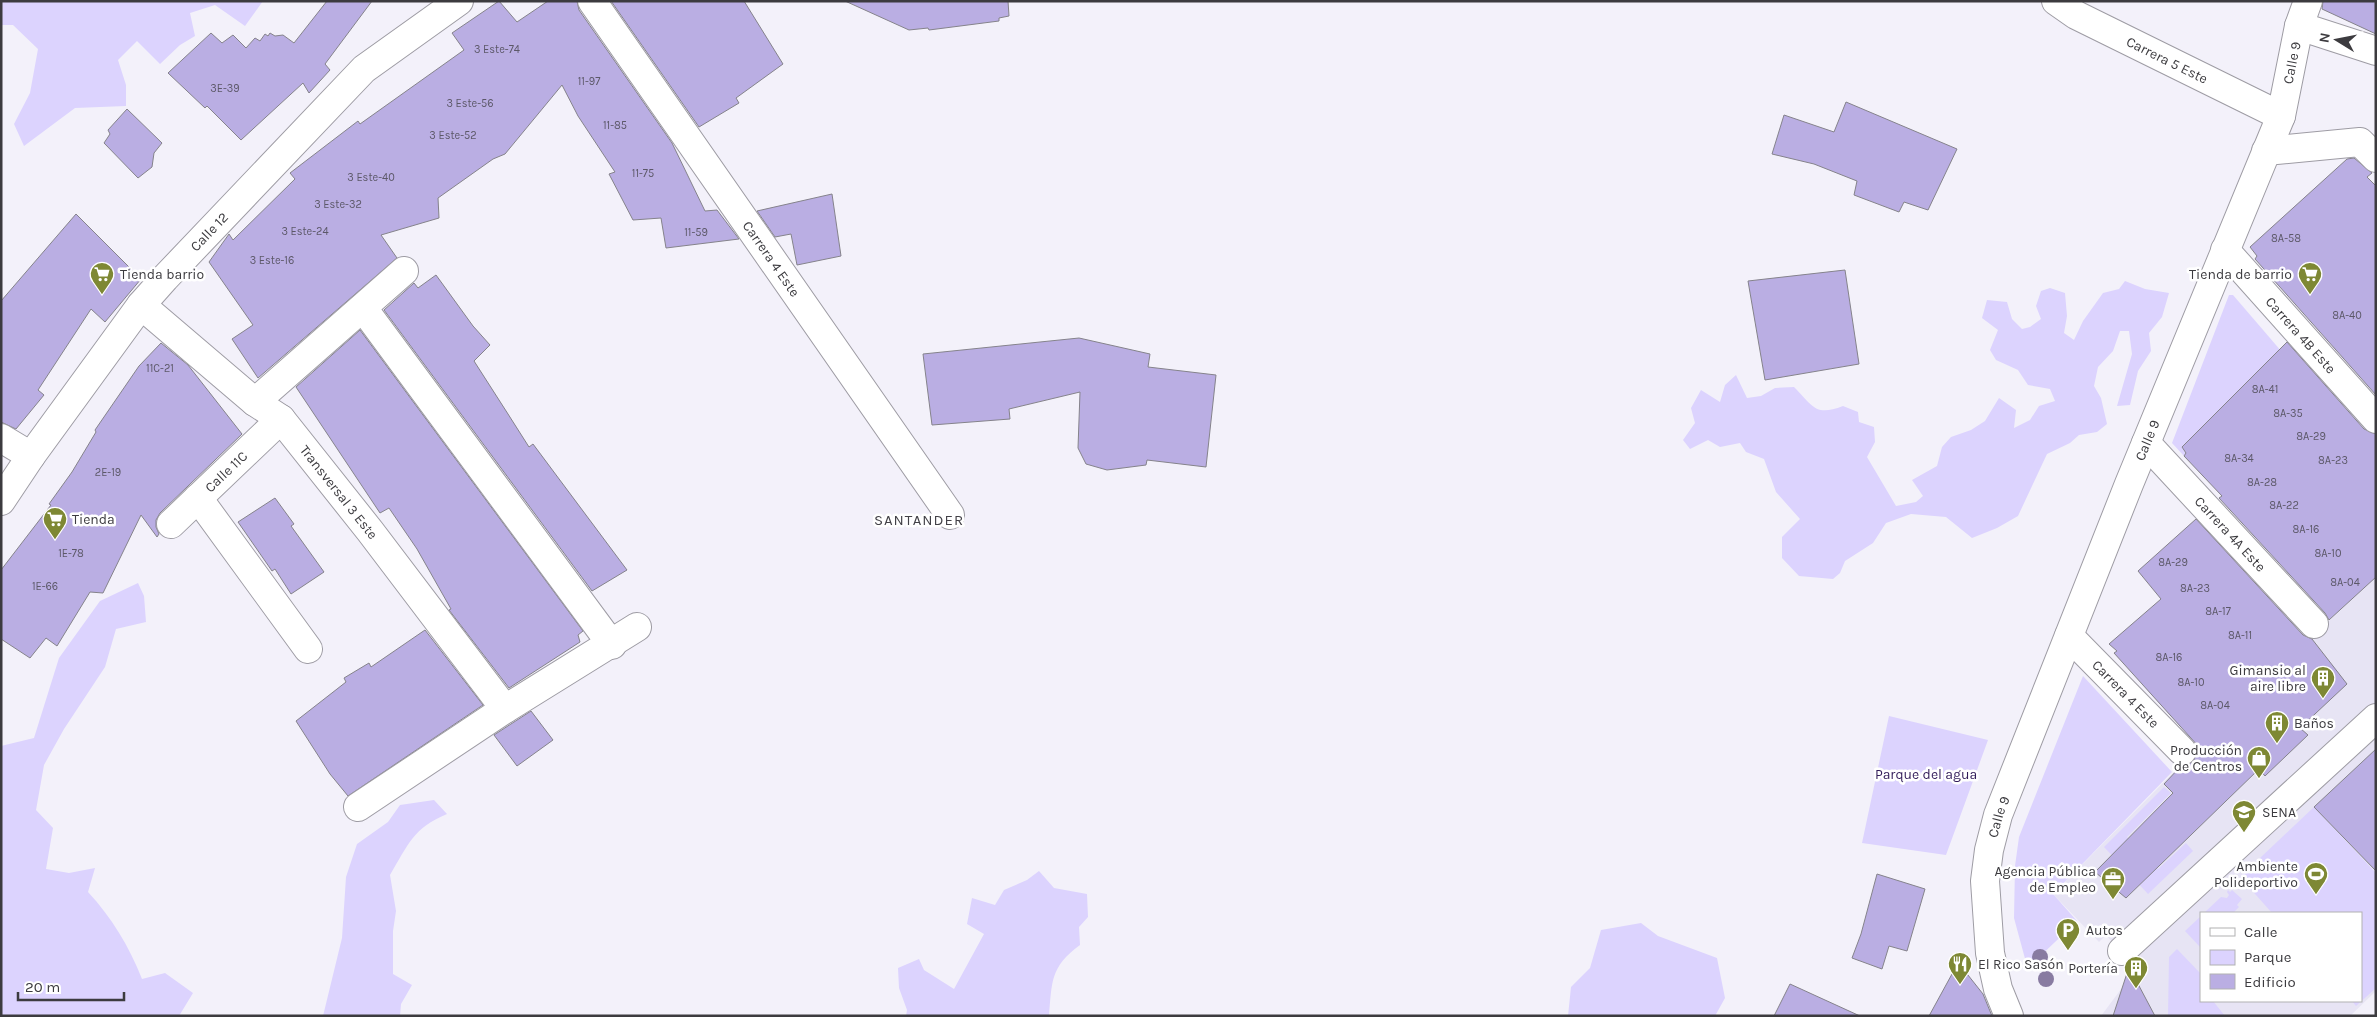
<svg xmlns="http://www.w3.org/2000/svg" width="2377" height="1017" viewBox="0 0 2377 1017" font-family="Karla,sans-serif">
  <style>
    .built { fill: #e7e4f4; fill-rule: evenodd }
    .green { fill: #dcd3fe }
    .building { fill: #baaee3; stroke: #85838b }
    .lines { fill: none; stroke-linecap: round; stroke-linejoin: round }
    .minor-casing { stroke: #9e9ca4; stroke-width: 30 }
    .minor { stroke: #fff; stroke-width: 28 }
    .tree { fill: #887ba1 }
    .labels { text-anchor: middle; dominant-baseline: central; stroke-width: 5; stroke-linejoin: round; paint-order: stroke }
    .number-label { font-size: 11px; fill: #5c5868 }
    .street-label { font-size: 14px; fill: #3c3b3f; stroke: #fff }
    .poi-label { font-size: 14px; fill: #3c3b3f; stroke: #fff; text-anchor: start }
    .park-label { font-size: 14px; fill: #311b59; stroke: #fff }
    .neighbourhood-label { font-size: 15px; letter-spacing: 1px; fill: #424147; stroke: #fff }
  </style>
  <rect width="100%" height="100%" fill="#f3f1fa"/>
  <path class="built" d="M2376,577V991L2350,1016H2101L2136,969L2106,935L2099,942L2053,894L2250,695ZM2201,913H2361V1001H2201Z"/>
  <path class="green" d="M1,1H263L245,26L215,5L190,13L195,36L180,45L160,64L137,41L118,60L126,85V106L75,108L24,146L14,124L30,93L38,49L13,25H1Z
    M2125,281L2145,289L2169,293L2162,317L2149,333L2151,351L2138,371L2130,405L2117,406L2132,354L2129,331H2120L2113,351L2098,367L2094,386L2101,398L2107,424L2097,432L2079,435L2070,443L2047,454L2018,516L1997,528L1972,538L1946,517L1911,514L1886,523L1873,543L1845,561L1840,573L1833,579L1799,576L1782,558V537L1800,519L1776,492L1764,459L1746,452L1740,443L1720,447L1708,440L1690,449L1683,440L1695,423L1691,408L1701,390L1720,402L1725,385L1736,375L1747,398L1761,396L1775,388L1794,387C1813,406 1815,417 1843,406L1858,412L1859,422L1874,427L1875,442L1867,457L1896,506L1916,502L1923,496L1912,480L1937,466L1942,447L1951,437L1971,430L1985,421L1999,398L2016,410L2014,428L2030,420L2039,406L2055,401L2050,389L2028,385L2018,370L1996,360L1990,350L1998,330L1982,318L1987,300L2007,302L2012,319L2022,329L2030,327L2041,319L2036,306L2041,291L2050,288L2065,293L2067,316L2064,333L2074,340L2083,321L2103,293L2119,289Z
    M2229,295H2233L2288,359L2276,353L2182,447L2186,453L2184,456L2172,443Z
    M138,583L144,596L146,622L116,629L105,667L64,729L44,765L36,810L53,828L46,869L69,873L95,868L88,892C112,918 129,946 142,979L165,973L193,993L179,1016H1V746L34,738L59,658L100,601Z
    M2083,676L2172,772L2053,894L2077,921L2030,966H2027L2014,918L2015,866L2019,837Z
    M1889,716L1988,740L1946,855L1862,843Z
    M2164,787L2171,793L2127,837L2158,869L2186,843L2193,851L2148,894L2104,847Z
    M434,800L447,814C413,828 408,845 390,875L396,911L393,931V974L412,985L401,1004L400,1016H323L342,938L346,877L357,844L388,822L400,805Z
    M2314,807L2376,873V988L2356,1006L2352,1001H2361V913H2272L2240,877Z
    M1039,871L1054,888L1087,894L1088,917L1079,927L1080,945C1050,967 1052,982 1049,1016H906L907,1010L899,988L898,968L919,959L924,970L954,989L984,934L967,924L972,898L995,905L1004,890L1027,880Z
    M2228,890L2230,892L2232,890L2242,899L2237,905L2239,907L2233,913H2204L2221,897L2227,898L2229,895L2227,892Z
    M2201,916V946L2200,947L2185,931Z
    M1641,923L1658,936L1717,958L1725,998L1715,1016H1568L1571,987L1590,968L1601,930Z
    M2177,949L2201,974V1001H2213L2225,1016H2168L2169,957Z"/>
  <path class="building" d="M327,1H372L325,64L330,70L309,93L303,83L241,140L207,106L205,108L168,73L211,33L222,43L233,35L246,48L255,38L260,41L265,34L268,36L270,33L275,36L283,35L294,43Z
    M499,1L517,22L548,1H577L579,10L672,143L705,211L717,210L739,239L666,248L661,218L633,220L609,174L615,172L578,116L562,85L505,154L493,159L438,198L439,218L381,235L397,258L258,378L232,339L253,325L209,262L229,234L233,240L295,179L290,173L358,121L360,124L464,50L452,33Z
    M611,1H744L783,64L736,98L739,103L699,127Z
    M845,1H1008L1009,16L999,18V21L929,30L928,28L909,30Z
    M2323,1H2376V34L2322,9Z
    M1846,102L1957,149L1928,210L1904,202L1899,212L1854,195L1857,181L1814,164L1772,154L1784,115L1834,132Z
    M127,109L162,143L154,153L152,167L138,178L104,143L110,134L108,130Z
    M2354,158L2372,173L2367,177L2376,186V395L2255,259L2257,256L2250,247L2347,159Z
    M832,194L841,256L797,265L791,234L775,237L757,211Z
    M76,214L141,279L105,322L91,309L38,390L44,395L16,429L1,422V301Z
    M1845,270L1859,364L1765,380L1748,281Z
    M436,275L473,326L490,345L474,361L508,414L529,447L533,444L627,570L592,591L384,310L414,283L418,288Z
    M360,330L583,631L578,635L580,642L509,688L449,610L451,609L417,549L389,508L380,513L296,387Z
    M1079,338L1150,354L1148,367L1216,375L1206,467L1147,460L1146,465L1107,470L1086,464L1078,448L1080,392L1009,409L1010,419L932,425L923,354Z
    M2287,342L2364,429L2376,434V577L2329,620L2325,613L2219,498L2222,496L2184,456L2186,453L2182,447Z
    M161,343L188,365L242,434L160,513L156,520V527L159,534L157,537L141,515L103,593L90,592L57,646L46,638L30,658L1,639V570L51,505L49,504L72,472L96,432L95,430L139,366Z
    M275,498L294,524L291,526L324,572L291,594L275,569L272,571L238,522Z
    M2196,519L2303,635L2312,639L2347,684L2300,728L2308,735L2265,776L2259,769L2126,898L2095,872L2173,793L2164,784L2181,766L2193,762L2199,747L2114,653L2117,651L2109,644L2161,599L2138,571Z
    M425,630L483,705L348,796L330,774L296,721L346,682L344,678L369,663L371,667Z
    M531,711L553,740L517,766L494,735Z
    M2376,749V871L2314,807Z
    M1877,874L1925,889L1907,951L1889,946L1882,969L1852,958L1861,934Z
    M2129,967L2155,1016H2113Z
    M1964,970L1983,994L1992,1016H1929L1952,974L1959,977Z
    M1790,984L1860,1016H1774Z"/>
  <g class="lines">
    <g class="minor-casing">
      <g id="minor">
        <path id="s1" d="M592,1L950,515"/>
        <path id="s2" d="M2056,1L2076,15L2281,116"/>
        <path d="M2299,26L2376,51"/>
        <path d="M2266,151L2360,142L2376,158"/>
        <path id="s3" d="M2225,250L2376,419"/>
        <path id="s4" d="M141,305L255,402L281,419L370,531L505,709"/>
        <path d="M363,308L612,645"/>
        <path d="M255,402L404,271"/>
        <path d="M1,438L31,456"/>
        <path id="s5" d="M2146,443L2314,624"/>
        <path d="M198,498L308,649"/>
        <path id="s6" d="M1,501L31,456L141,305L165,278L364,69L459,1"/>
        <path id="s7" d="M171,524L281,419"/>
        <path id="s8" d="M2069,636L2182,751"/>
        <path d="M358,807L505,709L637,627"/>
        <path d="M2122,951L2376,718"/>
        <path id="s9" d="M2009,1016L1998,989L1990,953L1985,881L1989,850L1998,815L2129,484L2281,116L2299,26L2308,1"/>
      </g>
    </g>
    <use href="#minor" class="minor"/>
  </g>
  <g class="tree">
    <circle cx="2040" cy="957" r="8"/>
    <circle cx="2046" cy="979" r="8"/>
  </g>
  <defs>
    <g id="supermarket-pin" transform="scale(1.25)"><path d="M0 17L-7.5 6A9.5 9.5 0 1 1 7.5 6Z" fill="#7e8834" stroke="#fff"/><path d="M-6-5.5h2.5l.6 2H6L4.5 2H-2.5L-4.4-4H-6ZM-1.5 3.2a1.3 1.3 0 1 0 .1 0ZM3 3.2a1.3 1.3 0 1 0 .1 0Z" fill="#fff"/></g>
    <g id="building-pin" transform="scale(1.25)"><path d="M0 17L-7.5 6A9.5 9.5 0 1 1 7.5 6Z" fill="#7e8834" stroke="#fff"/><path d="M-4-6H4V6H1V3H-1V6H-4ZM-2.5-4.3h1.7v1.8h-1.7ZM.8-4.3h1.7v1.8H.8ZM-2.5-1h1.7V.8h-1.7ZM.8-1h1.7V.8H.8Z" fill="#fff"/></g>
    <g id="shop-pin" transform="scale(1.25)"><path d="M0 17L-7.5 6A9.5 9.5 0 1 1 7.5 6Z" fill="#7e8834" stroke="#fff"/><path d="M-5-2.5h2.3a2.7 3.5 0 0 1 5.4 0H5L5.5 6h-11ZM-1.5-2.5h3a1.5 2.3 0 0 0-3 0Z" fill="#fff"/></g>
    <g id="university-pin" transform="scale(1.25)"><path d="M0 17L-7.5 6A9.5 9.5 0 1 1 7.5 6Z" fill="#7e8834" stroke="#fff"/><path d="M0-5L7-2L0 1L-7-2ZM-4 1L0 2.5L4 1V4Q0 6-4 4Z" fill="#fff"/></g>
    <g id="stadium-pin" transform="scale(1.25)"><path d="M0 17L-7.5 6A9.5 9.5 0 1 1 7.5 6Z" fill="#7e8834" stroke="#fff"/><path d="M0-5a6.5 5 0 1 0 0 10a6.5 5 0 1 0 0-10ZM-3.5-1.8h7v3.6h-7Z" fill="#fff"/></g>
    <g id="office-pin" transform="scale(1.25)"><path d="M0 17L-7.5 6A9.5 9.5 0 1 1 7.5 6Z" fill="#7e8834" stroke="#fff"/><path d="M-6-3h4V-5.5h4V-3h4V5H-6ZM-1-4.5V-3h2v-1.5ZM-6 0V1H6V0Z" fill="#fff"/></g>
    <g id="parking-pin" transform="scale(1.25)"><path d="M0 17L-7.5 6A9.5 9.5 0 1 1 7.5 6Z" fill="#7e8834" stroke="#fff"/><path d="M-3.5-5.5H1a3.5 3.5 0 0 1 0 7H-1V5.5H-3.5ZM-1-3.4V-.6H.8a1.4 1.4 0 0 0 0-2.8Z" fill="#fff"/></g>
    <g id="restaurant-pin" transform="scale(1.25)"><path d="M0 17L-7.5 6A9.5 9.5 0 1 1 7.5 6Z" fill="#7e8834" stroke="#fff"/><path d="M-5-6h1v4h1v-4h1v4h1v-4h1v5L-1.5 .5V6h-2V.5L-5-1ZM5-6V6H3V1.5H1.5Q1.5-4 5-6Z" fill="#fff"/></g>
  </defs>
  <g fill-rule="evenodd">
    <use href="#supermarket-pin" x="102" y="274"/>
    <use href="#supermarket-pin" x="2310" y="274"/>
    <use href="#supermarket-pin" x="55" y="519"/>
    <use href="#building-pin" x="2323" y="678"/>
    <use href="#building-pin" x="2277" y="723"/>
    <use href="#shop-pin" x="2259" y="758"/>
    <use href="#university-pin" x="2244" y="812"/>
    <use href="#stadium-pin" x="2316" y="874"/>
    <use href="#office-pin" x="2113" y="879"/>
    <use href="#parking-pin" x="2068" y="930"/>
    <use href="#restaurant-pin" x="1960" y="964"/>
    <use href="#building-pin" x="2136" y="968"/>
  </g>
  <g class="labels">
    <g class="number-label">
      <text x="497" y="49">3 Este-74</text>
      <text x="589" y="81">11-97</text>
      <text x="225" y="88">3E-39</text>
      <text x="470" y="103">3 Este-56</text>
      <text x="615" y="125">11-85</text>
      <text x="453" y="135">3 Este-52</text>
      <text x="643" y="173">11-75</text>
      <text x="371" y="177">3 Este-40</text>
      <text x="338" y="204">3 Este-32</text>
      <text x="305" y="231">3 Este-24</text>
      <text x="696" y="232">11-59</text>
      <text x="2286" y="238">8A-58</text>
      <text x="272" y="260">3 Este-16</text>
      <text x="2347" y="315">8A-40</text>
      <text x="160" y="368">11C-21</text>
      <text x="2265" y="389">8A-41</text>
      <text x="2288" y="413">8A-35</text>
      <text x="2311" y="436">8A-29</text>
      <text x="2239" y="458">8A-34</text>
      <text x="2333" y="460">8A-23</text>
      <text x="108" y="472">2E-19</text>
      <text x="2262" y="482">8A-28</text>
      <text x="2284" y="505">8A-22</text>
      <text x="2306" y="529">8A-16</text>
      <text x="71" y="553">1E-78</text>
      <text x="2328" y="553">8A-10</text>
      <text x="2173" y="562">8A-29</text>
      <text x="2345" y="582">8A-04</text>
      <text x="45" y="586">1E-66</text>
      <text x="2195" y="588">8A-23</text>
      <text x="2218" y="611">8A-17</text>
      <text x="2240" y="635">8A-11</text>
      <text x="2169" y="657">8A-16</text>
      <text x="2191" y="682">8A-10</text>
      <text x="2215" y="705">8A-04</text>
    </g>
    <g class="street-label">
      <text stroke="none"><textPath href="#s2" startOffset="126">Carrera 5 Este</textPath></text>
      <text stroke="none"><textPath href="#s9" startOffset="1014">Calle 9</textPath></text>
      <text stroke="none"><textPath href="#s6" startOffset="341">Calle 12</textPath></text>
      <text stroke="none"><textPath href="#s1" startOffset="314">Carrera 4 Este</textPath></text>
      <text stroke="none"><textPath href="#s3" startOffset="114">Carrera 4B Este</textPath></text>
      <text stroke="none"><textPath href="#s9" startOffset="609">Calle 9</textPath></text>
      <text stroke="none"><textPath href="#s7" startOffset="76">Calle 11C</textPath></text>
      <text stroke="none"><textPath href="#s4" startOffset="274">Transversal 3 Este</textPath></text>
      <text stroke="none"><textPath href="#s5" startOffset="124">Carrera 4A Este</textPath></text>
      <text stroke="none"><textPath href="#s8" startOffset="81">Carrera 4 Este</textPath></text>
      <text stroke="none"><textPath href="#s9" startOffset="204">Calle 9</textPath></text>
    </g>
    <g class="poi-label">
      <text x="120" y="274">Tienda barrio</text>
      <text x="2292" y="274" text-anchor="end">Tienda de barrio</text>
      <text x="72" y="519">Tienda</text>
      <text x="2306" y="670" text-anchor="end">Gimansio al<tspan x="2306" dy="16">aire libre</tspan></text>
      <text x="2294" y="723">Baños</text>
      <text x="2242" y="750" text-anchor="end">Producción<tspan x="2242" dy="16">de Centros</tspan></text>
      <text x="2262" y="812">SENA</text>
      <text x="2298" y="866" text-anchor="end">Ambiente<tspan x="2298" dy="16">Polideportivo</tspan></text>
      <text x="2096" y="871" text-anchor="end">Agencia Pública<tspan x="2096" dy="16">de Empleo</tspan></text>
      <text x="2086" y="930">Autos</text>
      <text x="1978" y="964">El Rico Sasón</text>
      <text x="2118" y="968" text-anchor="end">Portería</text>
    </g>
    <g class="park-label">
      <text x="1926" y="774">Parque del agua</text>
    </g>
    <g class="neighbourhood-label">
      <text x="919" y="520">SANTANDER</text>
    </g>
  </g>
  <rect width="2377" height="1017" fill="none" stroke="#3c3b3f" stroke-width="5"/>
  <rect x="2200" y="912" width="162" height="90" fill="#ffffff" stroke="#b1b1b2"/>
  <rect x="2210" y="928" width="25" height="8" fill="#ffffff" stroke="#b1b1b2"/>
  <text x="2244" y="937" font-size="15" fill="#3c3b3f">Calle</text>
  <rect x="2210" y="950" width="25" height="15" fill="#dcd3fe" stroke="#b1b1b2"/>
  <text x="2244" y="962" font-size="15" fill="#3c3b3f">Parque</text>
  <rect x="2210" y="974" width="25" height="15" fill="#baaee3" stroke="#b1b1b2"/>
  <text x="2244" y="987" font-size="15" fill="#3c3b3f">Edificio</text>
  <g transform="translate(2337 40) rotate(280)" stroke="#ffffff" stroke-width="4" paint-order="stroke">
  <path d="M0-4L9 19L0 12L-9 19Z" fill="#3c3b3f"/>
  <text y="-8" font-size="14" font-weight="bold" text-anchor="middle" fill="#3c3b3f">N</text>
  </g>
  <path d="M18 992v8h106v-8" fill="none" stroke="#3c3b3f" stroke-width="2.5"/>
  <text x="25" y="992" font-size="15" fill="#3c3b3f" stroke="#ffffff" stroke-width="4" paint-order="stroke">20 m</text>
</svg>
